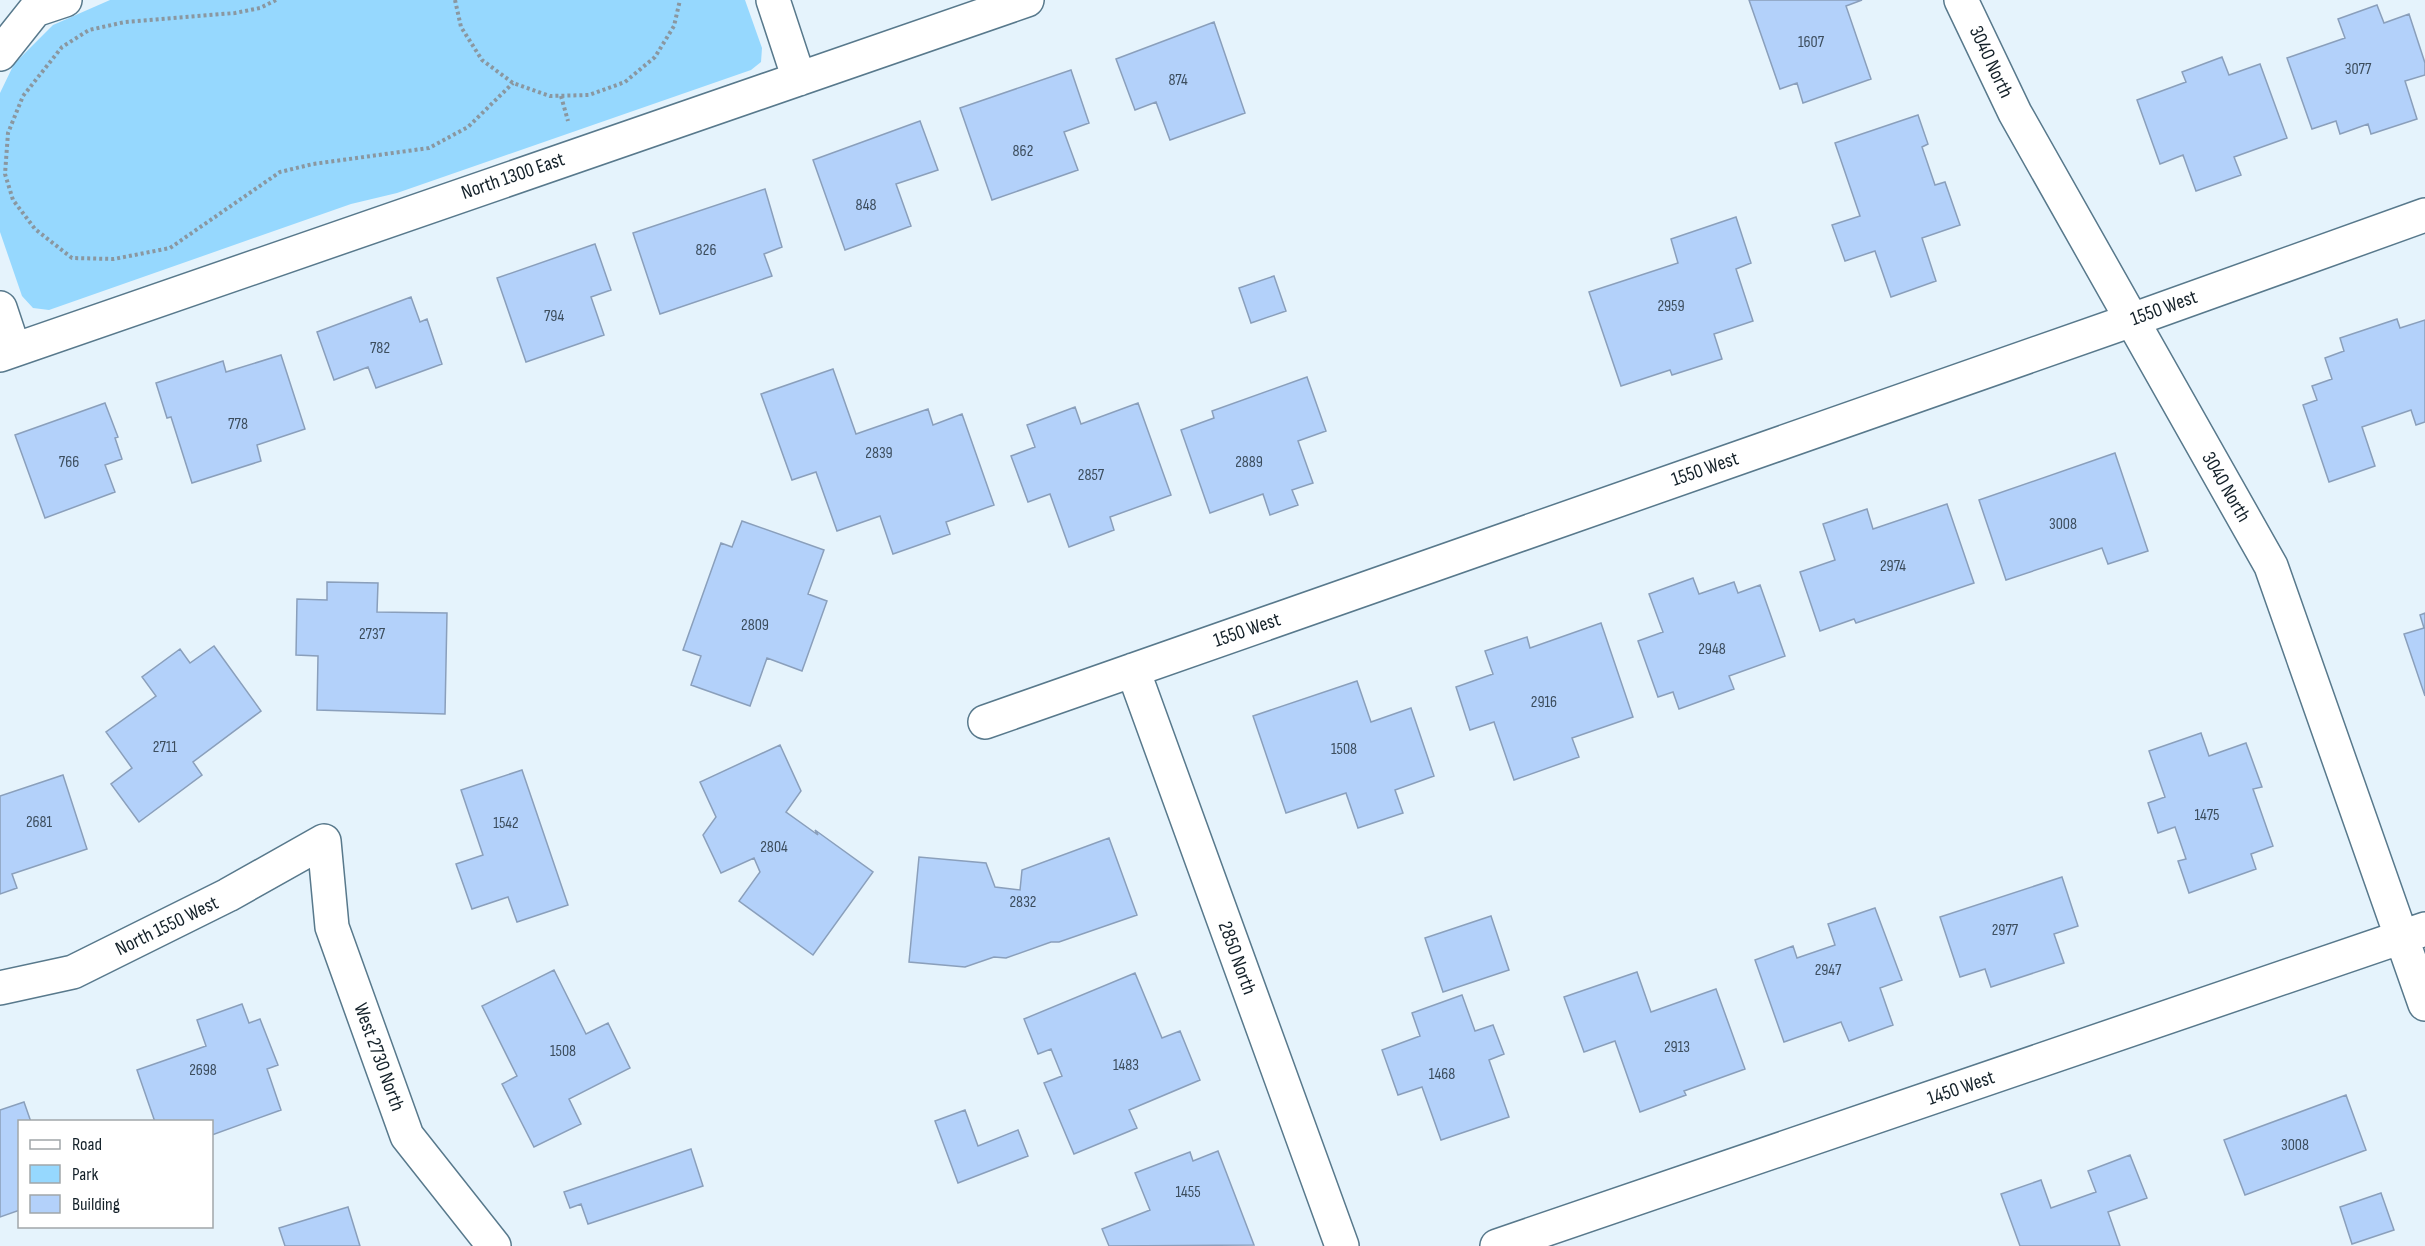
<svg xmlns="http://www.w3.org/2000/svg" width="2425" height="1246" viewBox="0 0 2425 1246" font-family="'Sofia Sans Condensed',sans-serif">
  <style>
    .green { fill: #96d8fe }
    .building { fill: #b3d1fa; stroke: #8a9fbb; stroke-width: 1.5 }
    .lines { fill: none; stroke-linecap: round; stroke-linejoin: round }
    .minor-casing { stroke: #58798c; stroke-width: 36 }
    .path { stroke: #8a97a0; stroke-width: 4; stroke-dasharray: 3 3; stroke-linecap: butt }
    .minor { stroke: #fff; stroke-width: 33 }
    .labels { text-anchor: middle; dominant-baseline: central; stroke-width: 4.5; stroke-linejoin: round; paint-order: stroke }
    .number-label { font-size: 16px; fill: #3c4d5d }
    .street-label { font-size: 20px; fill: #142129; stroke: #fff }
  </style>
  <rect width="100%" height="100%" fill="#e5f3fc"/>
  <path class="green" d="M110,0H745L762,48L761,62L751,70L397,193L351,204L49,310L33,308L22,296L0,232V93L14,64L53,25Z"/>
  <path class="building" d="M1749,0H1862L1846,6L1871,79L1803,103L1797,83L1780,89Z
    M2377,5L2384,23L2409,14L2425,63V75L2405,81L2417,119L2371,134L2368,124L2340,134L2336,121L2312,129L2287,58L2345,38L2338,19Z
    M1214,22L1245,113L1170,140L1156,102L1135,110L1116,59Z
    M2222,57L2229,75L2260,64L2287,138L2234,157L2241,175L2196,191L2183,155L2160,164L2137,100L2186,82L2182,72Z
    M1071,70L1089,123L1064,132L1078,170L992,200L960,108Z
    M1918,115L1928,144L1922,147L1935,185L1945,182L1960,225L1922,238L1936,281L1891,297L1875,251L1845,261L1832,225L1860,216L1835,143Z
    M920,121L938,170L896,184L911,226L845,250L813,160Z
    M765,189L782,247L764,254L772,276L660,314L633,233Z
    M1736,217L1751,263L1736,269L1753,321L1714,334L1722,359L1672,375L1670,370L1621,386L1589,292L1678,263L1671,239Z
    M595,244L611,290L591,297L604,335L526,362L497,278Z
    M1274,276L1286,311L1251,323L1239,288Z
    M411,297L420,322L427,319L442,364L376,388L368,367L334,380L317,332Z
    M2397,319L2400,328L2425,320V422L2416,425L2411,410L2362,427L2375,466L2329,482L2303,405L2317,400L2312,386L2332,379L2325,358L2344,351L2340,338Z
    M281,355L305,429L257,445L261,461L192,483L171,417L167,418L156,383L223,361L226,372Z
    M833,369L856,434L928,409L933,425L962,414L994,505L946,522L950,534L893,554L880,516L837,531L816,472L792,480L761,394Z
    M1307,377L1326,431L1298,441L1313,483L1292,490L1298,505L1270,515L1263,494L1210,513L1181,430L1214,418L1212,411Z
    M105,403L118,437L115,438L122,459L105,465L115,492L45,518L15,435Z
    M1138,403L1171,495L1110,517L1114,530L1069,547L1050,494L1028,502L1011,456L1035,447L1027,425L1075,407L1081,424Z
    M2115,453L2148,551L2108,564L2102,548L2006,580L1979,500Z
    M1947,504L1974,583L1856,623L1854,619L1820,631L1800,572L1835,560L1823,524L1867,509L1873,529Z
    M742,521L824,550L808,594L827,601L802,671L767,658L750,706L691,685L701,656L683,650L721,543L732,547Z
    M1693,578L1699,594L1734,582L1738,593L1760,585L1785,656L1729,676L1734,689L1679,709L1673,692L1658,697L1638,641L1663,632L1649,594Z
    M327,582L378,583L377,612L447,613L445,714L317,710L318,656L296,655L297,599L327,600Z
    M2425,613V696L2404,634L2424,628L2420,615Z
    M1601,623L1633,717L1572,738L1579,757L1514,780L1494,722L1470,730L1456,687L1493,674L1485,651L1527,637L1530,648Z
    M214,646L261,711L193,762L202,775L139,822L111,784L132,768L106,732L156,696L142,677L180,649L190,663Z
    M1357,681L1371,722L1411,708L1434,776L1395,790L1403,813L1358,828L1346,793L1286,813L1253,716Z
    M2201,733L2209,756L2246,743L2262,787L2253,789L2273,846L2251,854L2256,869L2189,893L2178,861L2186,859L2175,827L2158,833L2148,803L2165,797L2149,751Z
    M780,745L801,791L786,812L818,835L815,830L873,872L813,955L739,901L760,872L754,858L721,873L703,835L716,817L700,782Z
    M522,770L568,905L517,922L508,897L472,909L456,864L483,855L461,790Z
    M63,775L87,849L12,874L17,888L0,894V796Z
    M1109,838L1137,915L1059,942H1051L1006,958L994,957L965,967L909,962L919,857L986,863L995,887L1020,890L1022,870Z
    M2062,877L2078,926L2054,934L2064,963L1991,987L1985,969L1960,977L1940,917Z
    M1875,908L1902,980L1880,988L1893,1025L1849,1041L1841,1022L1784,1042L1755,960L1793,946L1797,958L1835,945L1828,924Z
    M1491,916L1509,970L1443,992L1425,938Z
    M554,970L586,1034L608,1023L630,1068L569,1099L581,1124L534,1147L502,1084L517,1076L482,1006Z
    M1637,972L1651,1012L1716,989L1745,1069L1684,1091L1686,1095L1640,1112L1615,1041L1584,1052L1564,997Z
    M1135,973L1162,1038L1180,1031L1200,1080L1129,1110L1137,1128L1074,1154L1044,1083L1062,1076L1051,1049L1038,1054L1024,1019Z
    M1462,995L1475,1031L1493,1025L1504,1054L1489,1060L1509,1117L1441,1140L1422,1087L1398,1095L1382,1050L1420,1036L1412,1013Z
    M242,1004L249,1023L260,1019L278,1065L267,1069L281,1110L212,1135V1122H155L137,1070L206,1046L197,1020Z
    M2346,1095L2366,1150L2245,1195L2224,1140Z
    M24,1102L31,1122H20V1210L0,1217V1110Z
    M965,1110L978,1146L1018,1130L1028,1156L958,1183L935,1121Z
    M691,1149L703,1186L588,1224L581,1204L570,1208L564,1192Z
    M1218,1151L1254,1245L1109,1246L1102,1229L1150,1210L1135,1173L1190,1152L1193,1161Z
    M2130,1155L2147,1198L2108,1212L2120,1246H2020L2001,1194L2041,1180L2051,1208L2096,1192L2088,1171Z
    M2381,1193L2394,1230L2352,1244L2340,1207Z
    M348,1207L360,1246H285L279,1228Z"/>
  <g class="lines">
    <g class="minor-casing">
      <path id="minor" d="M773,0L799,79
        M1961,0L2015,113L2271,566L2425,1004
        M0,54L35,10L65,0
        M0,308L14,350
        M0,355L1027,0
        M1133,670L1342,1246
        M985,722L2132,320L2425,215
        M0,988L73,972L228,895L324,841L332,927L407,1136L494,1246
        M1497,1246L2425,929"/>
    </g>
    <path class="path" d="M276,0L260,8L235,13L125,22L89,30L62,47L23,96L8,133L5,174L13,200L35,229L72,258L114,259L170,248L280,172L313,164L429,148L468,127L513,83
      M455,0L461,27L482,60L513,83L550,96L589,95L625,82L655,57L674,26L680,0
      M561,96L568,121"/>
    <use href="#minor" class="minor"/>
  </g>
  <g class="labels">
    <g class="number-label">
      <text x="1811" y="42">1607</text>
      <text x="2358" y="69">3077</text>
      <text x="1178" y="80">874</text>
      <text x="1023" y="151">862</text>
      <text x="866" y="205">848</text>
      <text x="706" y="250">826</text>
      <text x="1671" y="306">2959</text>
      <text x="554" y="316">794</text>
      <text x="380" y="348">782</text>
      <text x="238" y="424">778</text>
      <text x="879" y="453">2839</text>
      <text x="69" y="462">766</text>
      <text x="1249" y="462">2889</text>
      <text x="1091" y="475">2857</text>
      <text x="2063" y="524">3008</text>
      <text x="1893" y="566">2974</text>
      <text x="755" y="625">2809</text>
      <text x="372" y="634">2737</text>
      <text x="1712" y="649">2948</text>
      <text x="1544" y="702">2916</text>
      <text x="165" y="747">2711</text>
      <text x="1344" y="749">1508</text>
      <text x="2207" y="815">1475</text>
      <text x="39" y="822">2681</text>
      <text x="506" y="823">1542</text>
      <text x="774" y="847">2804</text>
      <text x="1023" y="902">2832</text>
      <text x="2005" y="930">2977</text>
      <text x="1828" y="970">2947</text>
      <text x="1677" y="1047">2913</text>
      <text x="563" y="1051">1508</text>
      <text x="1126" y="1065">1483</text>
      <text x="203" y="1070">2698</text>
      <text x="1442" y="1074">1468</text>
      <text x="2295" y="1145">3008</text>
      <text x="1188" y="1192">1455</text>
    </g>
    <g class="street-label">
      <text transform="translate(1991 62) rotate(65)">3040 North</text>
      <text transform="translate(513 176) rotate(-19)">North 1300 East</text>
      <text transform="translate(2164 308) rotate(-20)">1550 West</text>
      <text transform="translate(1705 469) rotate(-19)">1550 West</text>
      <text transform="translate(2226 487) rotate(60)">3040 North</text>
      <text transform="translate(1247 630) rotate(-19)">1550 West</text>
      <text transform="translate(167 926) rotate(-26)">North 1550 West</text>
      <text transform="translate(1237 958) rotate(70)">2850 North</text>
      <text transform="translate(379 1057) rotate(70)">West 2730 North</text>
      <text transform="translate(1961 1088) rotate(-19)">1450 West</text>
    </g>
  </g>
  <rect x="18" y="1120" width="195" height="108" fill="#ffffff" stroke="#a1a6a9" stroke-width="1.5"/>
  <rect x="30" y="1140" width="30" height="9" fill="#ffffff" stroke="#a1a6a9" stroke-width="1.5"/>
  <text x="72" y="1150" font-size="18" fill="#142129">Road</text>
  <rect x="30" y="1165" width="30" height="18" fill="#96d8fe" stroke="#a1a6a9" stroke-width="1.5"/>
  <text x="72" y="1180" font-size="18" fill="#142129">Park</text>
  <rect x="30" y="1195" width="30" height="18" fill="#b3d1fa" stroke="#a1a6a9" stroke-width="1.5"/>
  <text x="72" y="1210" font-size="18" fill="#142129">Building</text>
</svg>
